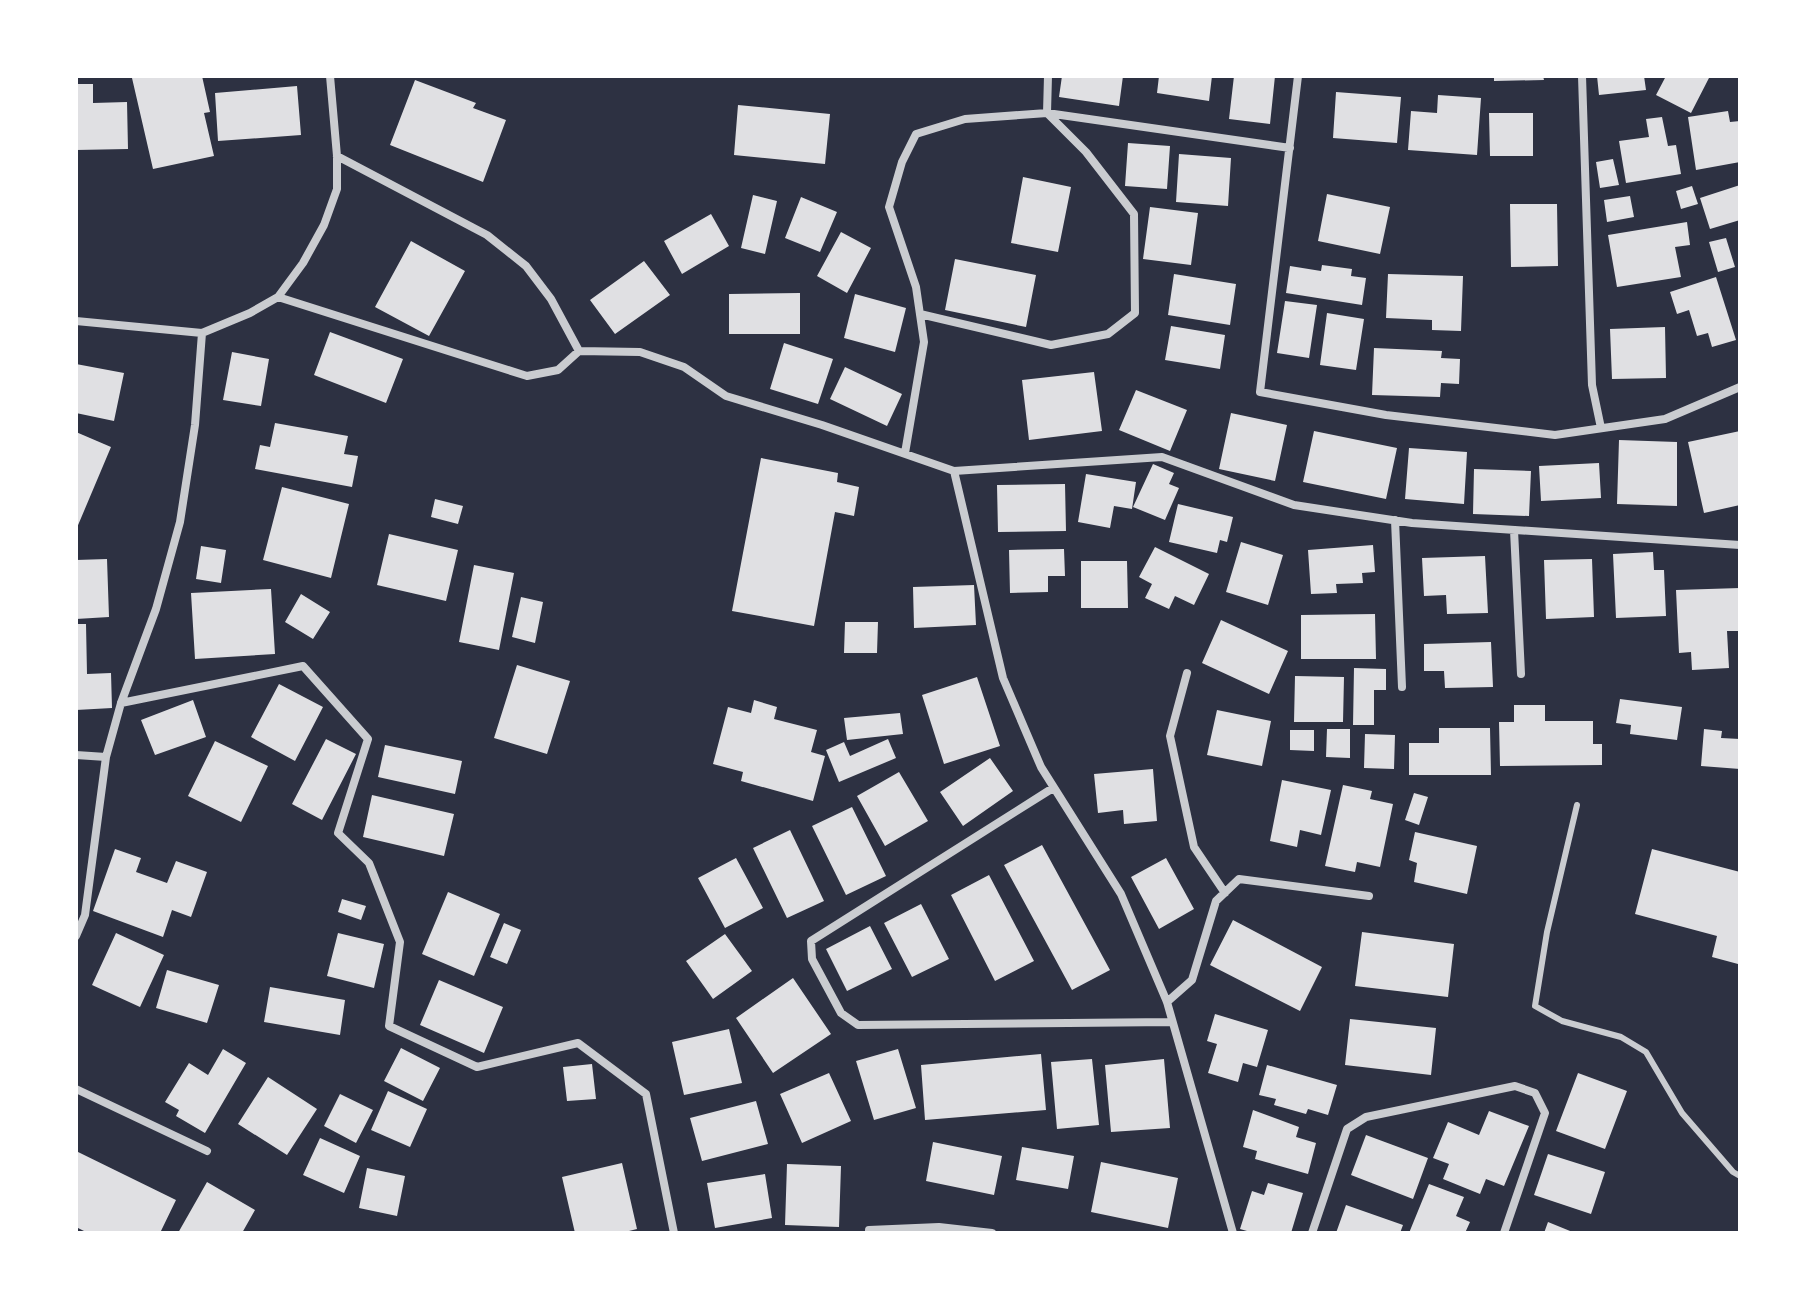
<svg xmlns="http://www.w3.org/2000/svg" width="1816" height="1309" viewBox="0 0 1816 1309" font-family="'Zilla Slab',serif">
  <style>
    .building { fill: #e0e0e3 }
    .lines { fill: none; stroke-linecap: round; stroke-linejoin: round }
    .service { stroke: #caccd0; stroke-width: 6 }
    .minor { stroke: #caccd0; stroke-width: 8 }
  </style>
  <rect width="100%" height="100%" fill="#2d3142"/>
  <path class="building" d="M140,76H202L210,112L204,113L214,156L153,169L132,78Z
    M1062,76H1123L1119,106L1059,97Z
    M1159,76H1212L1209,101L1157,93Z
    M1234,76H1275L1270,124L1229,119Z
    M1494,76H1543L1544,80L1494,81Z
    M1597,76H1644L1646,90L1599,95Z
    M1666,76H1710L1691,113L1656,95Z
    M415,80L476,103L473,108L506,120L483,182L390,145Z
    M76,84H93V103L127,102L128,149L76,150Z
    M297,86L301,135L218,141L215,93Z
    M1336,92L1401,97L1397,143L1333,138Z
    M1438,95L1481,98L1477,155L1408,150L1411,111L1437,113Z
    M738,105L830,114L825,164L734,155Z
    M1728,111L1730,122L1740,121V162L1696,170L1688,117Z
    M1489,113H1533V156H1490Z
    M1662,117L1668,146L1676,145L1681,174L1626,183L1619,141L1649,137L1646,119Z
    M1128,143L1170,146L1167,189L1125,186Z
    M1179,154L1231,158L1228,206L1176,202Z
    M1613,159L1619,185L1600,188L1596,162Z
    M1023,177L1071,187L1058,252L1011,243Z
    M1740,185V220L1710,229L1700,198Z
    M1692,186L1698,204L1681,209L1676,191Z
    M1327,194L1390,207L1380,254L1318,241Z
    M753,195L777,201L765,254L741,248Z
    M1630,196L1634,217L1607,222L1604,200Z
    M801,197L837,212L820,252L785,238Z
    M1510,204H1557L1558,266L1511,267Z
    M1150,207L1198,213L1191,265L1143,259Z
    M711,214L729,246L682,274L664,241Z
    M1687,222L1690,245L1675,247L1681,277L1617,287L1608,235Z
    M841,232L871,248L847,293L817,276Z
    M1726,238L1735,267L1718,272L1709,242Z
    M411,241L465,271L429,336L375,307Z
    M955,259L1036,275L1026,327L945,310Z
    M644,261L670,295L615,334L590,300Z
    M1322,265L1352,269L1351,276L1366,278L1362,305L1286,293L1290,266L1321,271Z
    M1174,274L1236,284L1230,325L1168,315Z
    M1388,274L1463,276L1461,331L1432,330V320L1386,318Z
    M1716,277L1736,340L1712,347L1708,333L1697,336L1689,310L1677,314L1670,292Z
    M800,293V334H729V294Z
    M855,294L906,308L895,352L844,338Z
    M1285,301L1317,305L1309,358L1277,353Z
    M1327,313L1364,319L1356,370L1320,365Z
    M1171,326L1225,335L1220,369L1165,360Z
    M1665,327L1666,378L1612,379L1610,329Z
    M330,332L403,359L386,403L314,375Z
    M784,343L833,359L818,404L770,389Z
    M1374,348L1442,351L1441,358L1460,359L1459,384L1441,383L1440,397L1372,395Z
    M232,352L269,359L261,406L223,400Z
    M76,364L124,373L114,421L76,413Z
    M845,367L902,394L887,426L830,399Z
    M1094,372L1102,431L1029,440L1022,380Z
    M1136,390L1187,410L1170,451L1119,430Z
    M1231,413L1287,425L1275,481L1219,469Z
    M275,423L348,436L344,454L358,456L352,487L255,469L260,445L270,447Z
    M1314,431L1397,448L1386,499L1303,482Z
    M1740,431V505L1704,513L1688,442Z
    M76,432L111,447L76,530Z
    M1619,440L1677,442V506L1617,504Z
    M1409,448L1467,452L1464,504L1405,499Z
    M761,458L838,473L837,482L859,487L854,516L835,512L814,626L732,611Z
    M1599,463L1601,498L1541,501L1539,466Z
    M1153,464L1174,473L1169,484L1179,488L1165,520L1133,507Z
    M1474,469L1531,471L1529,516L1473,514Z
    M1086,474L1136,482L1132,509L1114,506L1110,528L1078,522Z
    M1065,484L1066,531L998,532L997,485Z
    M282,487L349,504L331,578L263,560Z
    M435,499L463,506L458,524L431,517Z
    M1178,504L1233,517L1227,542L1220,540L1217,553L1169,542Z
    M389,534L458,550L446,601L377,585Z
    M1241,542L1283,555L1268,605L1226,592Z
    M1373,545L1375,572L1362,573L1363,583L1336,584L1337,593L1311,594L1308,550Z
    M201,546L226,550L221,583L196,579Z
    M1155,547L1209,574L1194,605L1175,596L1169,609L1145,598L1152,584L1139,577Z
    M1064,549L1065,576H1048V592L1010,593L1009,550Z
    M1653,552L1654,570H1664L1666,616L1616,618L1613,554Z
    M1485,556L1488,613L1447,614L1446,595L1424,596L1422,558Z
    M107,559L109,617L76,619V560Z
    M1592,559L1594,617L1546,619L1544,560Z
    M1081,561H1127L1128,608H1081Z
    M474,565L514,573L499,650L459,642Z
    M974,585L976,625L914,628L913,587Z
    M1740,588V631H1727L1729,668L1692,670L1691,652L1679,653L1676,590Z
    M271,589L275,654L195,659L191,593Z
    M301,594L330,612L313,639L285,622Z
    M521,597L543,602L535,643L512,637Z
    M1375,614L1376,659H1301V615Z
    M1221,620L1288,651L1269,694L1202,663Z
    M845,622H878L877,653H844Z
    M76,624H86L87,674L111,673L112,708L76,710Z
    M1491,642L1493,687L1445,688L1444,671H1424V644Z
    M517,665L570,681L547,754L494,738Z
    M1354,668L1386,669V690H1374V725H1353Z
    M1295,676L1344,677L1343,722H1294Z
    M977,677L1000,746L944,764L922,695Z
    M279,684L323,707L295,761L251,737Z
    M1620,699L1682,707L1677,740L1630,734L1631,725L1616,723Z
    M193,700L206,737L155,755L141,720Z
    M754,700L777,707L774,719L817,730L811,752L825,756L813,801L741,781L743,772L713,764L728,707L751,713Z
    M1514,705H1545V721H1593V744H1602V765L1500,766L1499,722H1514Z
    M1217,710L1271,721L1262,766L1207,755Z
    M900,713L903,734L847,740L844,718Z
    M1439,728H1490L1491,775H1409V743H1439Z
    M1327,729H1350V758L1326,757Z
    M1704,729L1722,731L1721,738L1740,739V769L1701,766Z
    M1290,730H1314V751L1290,750Z
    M1365,734L1395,735L1394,769L1364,768Z
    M326,739L356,754L322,820L292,804Z
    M888,739L896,758L839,782L826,750L844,742L850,756Z
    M215,741L268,766L241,822L188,796Z
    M385,745L462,761L455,794L378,777Z
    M990,758L1013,791L963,826L940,792Z
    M1153,769L1157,821L1124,824L1123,810L1098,813L1094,774Z
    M899,772L928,821L885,846L857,796Z
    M1282,780L1331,790L1321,835L1300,830L1297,847L1270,841Z
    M1343,785L1372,791L1370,799L1393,804L1380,867L1357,862L1355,872L1325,866Z
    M1414,793L1428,797L1419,825L1405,820Z
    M372,795L454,814L444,856L363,837Z
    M852,807L886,876L846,895L812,826Z
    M790,830L824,901L787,918L753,848Z
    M1415,832L1477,846L1467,894L1414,882L1417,863L1409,860Z
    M1042,845L1110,970L1072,990L1004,865Z
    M115,849L141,858L136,872L167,883L176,861L207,872L191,917L172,910L163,937L93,911Z
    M1652,849L1740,872L1738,964L1712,957L1717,936L1635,914Z
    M736,858L763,908L725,928L698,878Z
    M1166,858L1194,909L1159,929L1131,877Z
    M989,875L1034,961L995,981L951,895Z
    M448,892L500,914L474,976L422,954Z
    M342,899L366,906L361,920L338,912Z
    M921,904L949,959L912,977L884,923Z
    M1233,920L1322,967L1300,1011L1210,965Z
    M504,923L521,930L507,964L490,957Z
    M870,926L892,969L847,991L826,949Z
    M1362,932L1454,944L1448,997L1355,986Z
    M116,933L164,955L140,1007L92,985Z
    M338,933L384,944L374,988L327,976Z
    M725,934L752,971L713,999L686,961Z
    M167,970L219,985L207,1023L156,1008Z
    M793,978L831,1034L773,1073L736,1018Z
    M439,980L503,1007L484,1053L420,1025Z
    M270,987L345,1000L340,1035L264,1022Z
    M1215,1014L1268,1030L1257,1067L1243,1063L1238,1082L1208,1073L1217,1044L1207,1041Z
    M1350,1019L1436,1028L1431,1075L1345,1065Z
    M729,1029L742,1083L684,1095L672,1042Z
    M401,1048L440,1068L423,1101L384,1081Z
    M223,1049L246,1063L205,1133L176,1116L179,1110L165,1102L189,1063L208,1075Z
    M898,1049L916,1108L874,1120L856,1061Z
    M1041,1054L1046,1110L925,1120L921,1065Z
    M1092,1059L1099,1125L1057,1129L1051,1062Z
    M1164,1059L1170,1128L1111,1132L1105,1065Z
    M592,1064L596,1099L567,1101L563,1067Z
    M1267,1065L1337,1085L1328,1115L1308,1109L1306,1114L1274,1105L1276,1099L1259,1095Z
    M829,1073L851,1121L802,1143L780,1094Z
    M1578,1073L1627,1091L1605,1149L1556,1131Z
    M268,1077L317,1109L287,1155L238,1124Z
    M388,1091L427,1109L410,1147L371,1130Z
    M340,1094L373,1110L356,1143L324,1126Z
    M756,1101L768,1144L702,1161L690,1118Z
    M1253,1110L1299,1127L1296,1137L1316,1143L1308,1174L1255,1159L1257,1151L1243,1147Z
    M1489,1111L1529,1126L1504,1186L1486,1179L1480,1194L1443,1179L1449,1164L1433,1158L1448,1122L1479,1135Z
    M1366,1135L1428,1158L1413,1199L1351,1175Z
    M320,1138L360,1156L344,1193L303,1175Z
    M933,1142L1002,1156L994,1195L926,1181Z
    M1022,1147L1074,1156L1068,1189L1016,1180Z
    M76,1151L176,1200L160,1233H88L76,1227Z
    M1548,1154L1605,1172L1591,1214L1534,1195Z
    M1101,1162L1178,1178L1168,1228L1091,1212Z
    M622,1163L637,1229L621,1233H575L562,1177Z
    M787,1164L841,1166L839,1227L785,1225Z
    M367,1168L405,1176L397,1216L359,1208Z
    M765,1174L772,1218L715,1228L707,1183Z
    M207,1182L255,1210L242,1233H178Z
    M1268,1183L1303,1193L1291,1233H1254L1240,1229L1252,1191L1264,1195Z
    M1429,1184L1464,1197L1456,1216L1470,1222L1465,1233H1409Z
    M1346,1205L1403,1225L1400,1233H1336Z
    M1548,1222L1575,1233H1544Z"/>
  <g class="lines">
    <path class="service" d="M1577,805L1547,932L1535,1006L1562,1021L1621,1037L1646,1052L1682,1113L1733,1172L1740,1176"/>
    <path class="minor" d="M1048,76L1047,113L1290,148
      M1298,76L1260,392L1386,415L1555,435L1665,419L1740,387
      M1582,76L1592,385L1601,428
      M337,156L487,235L526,266L551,299L579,351L640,352L684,367L726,396L822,425L954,471L1162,457L1294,505L1412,523L1740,545
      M278,297L527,376L558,370L579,351
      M76,321L202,333
      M905,453L924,342L916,287L889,207L902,162L916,134L965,119L1047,113L1086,152L1134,214L1135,313L1108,334L1051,345L920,314
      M954,471L1003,678L1041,767L1121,894L1167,1002L1233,1233
      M1395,520L1402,687
      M1514,530L1521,674
      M1187,673L1170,736L1194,847L1225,893
      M121,703L303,666L368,739L338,833L369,863L400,942L389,1026L477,1067L578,1043L646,1094L674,1233
      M76,755L106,757
      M1053,788L811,941L812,959L841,1013L858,1025L1172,1022
      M76,936L85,915L106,757L121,703L156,609L180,522L195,425L202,333L250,313L278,297L303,263L324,225L337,189V156L330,76
      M1167,1002L1192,980L1216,901L1239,879L1369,896
      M76,1089L207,1151
      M869,1233V1230L939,1227L992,1233
      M1312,1233L1347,1129L1366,1117L1515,1086L1535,1093L1545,1113L1504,1233"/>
  </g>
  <rect width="1816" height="1309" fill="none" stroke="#ffffff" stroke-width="156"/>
</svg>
